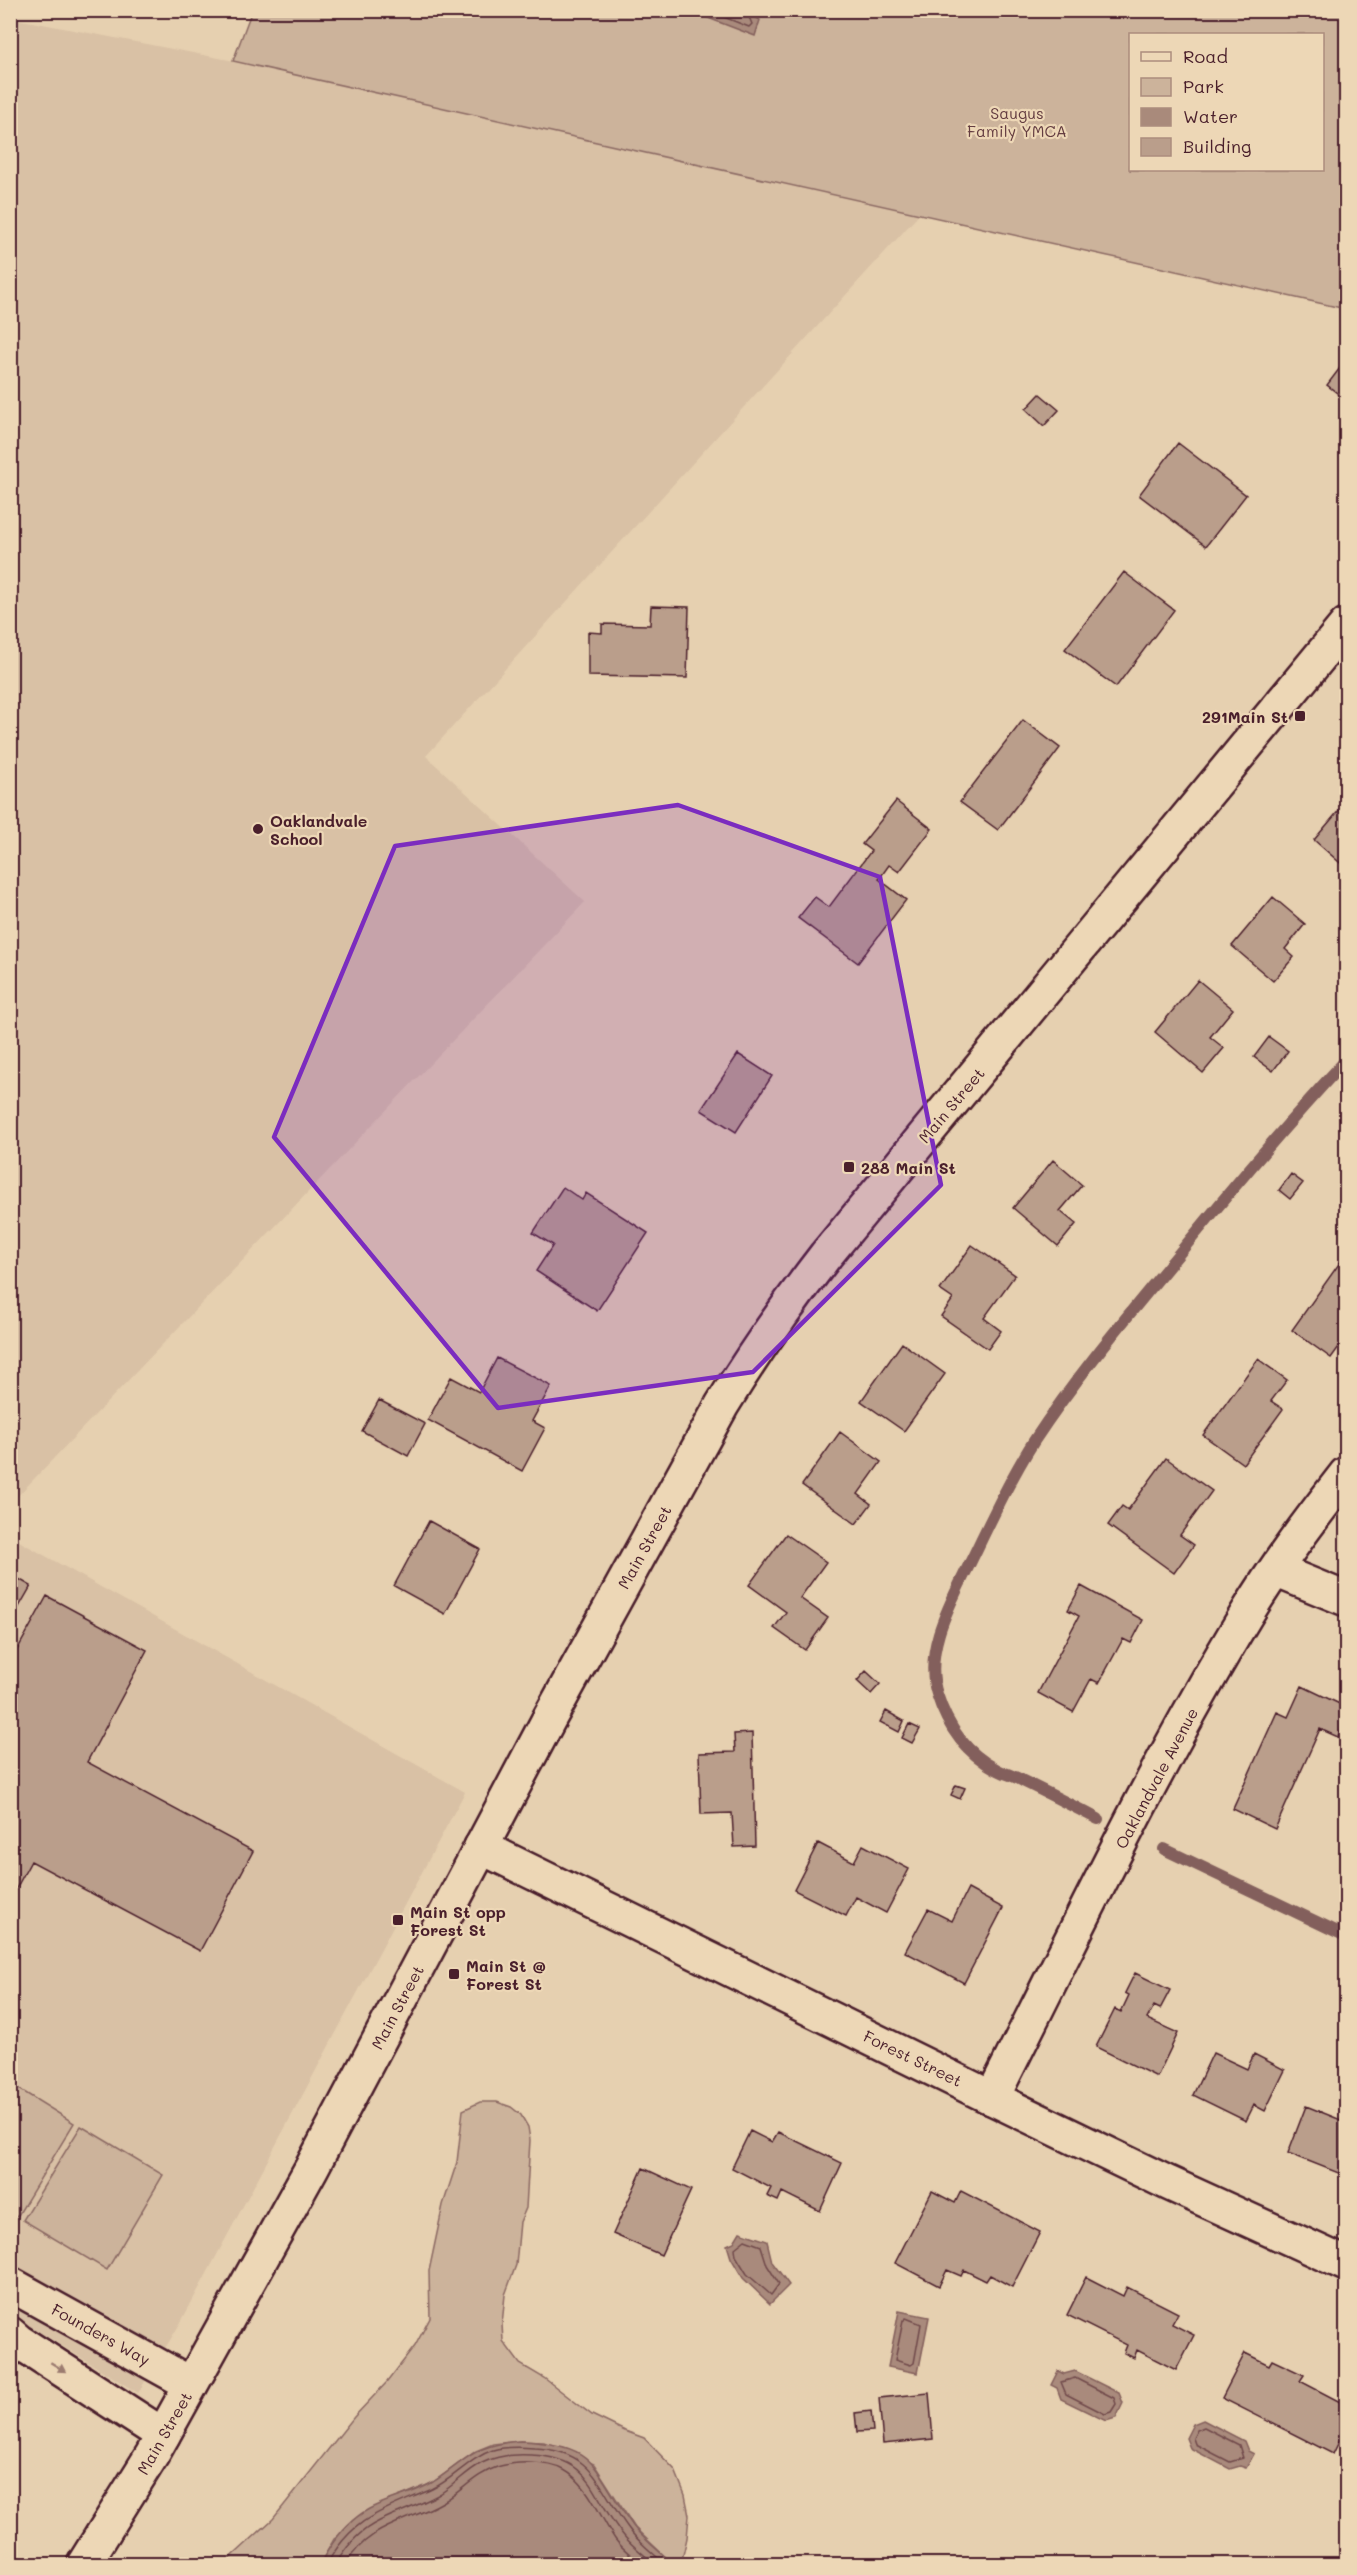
<svg xmlns="http://www.w3.org/2000/svg" width="1357" height="2575" viewBox="0 0 1357 2575" font-family="Mali,sans-serif">
  <style>
    .built { fill: #d9c1a5 }
    .green { fill: #ccb39b; stroke: #8b6963; stroke-width: 1.5; fill-rule: evenodd }
    .water { fill: #a98a7b; stroke: #835f5b; stroke-width: 1.5 }
    .lines { fill: none; stroke-linecap: round; stroke-linejoin: round }
    .shore { stroke: #704a4b; stroke-width: 1.5 }
    .stream { stroke: #835f5b; stroke-width: 12 }
    .building { fill: #ba9e8b; stroke: #4a1f2b; stroke-width: 1.5 }
    .street-casing { stroke: #4a1f2b; stroke-width: 38 }
    .secondary-casing { stroke: #4a1f2b; stroke-width: 38 }
    .primary-casing { stroke: #4a1f2b; stroke-width: 38 }
    .street { stroke: #edd7b6; stroke-width: 33 }
    .secondary { stroke: #edd7b6; stroke-width: 33 }
    .primary { stroke: #edd7b6; stroke-width: 33 }
    .oneway { fill: #9c7b70 }
    .marked { fill: #7b2cbf; fill-opacity: 0.2; stroke: #7b2cbf; stroke-width: 4.5; stroke-linejoin: round }
    .poi-dot { fill: #4a1f2b; stroke: #edd7b6; stroke-width: 2 }
    .labels { text-anchor: middle; dominant-baseline: central; stroke-width: 4.5; stroke-linejoin: round; paint-order: stroke }
    .park-label { font-size: 16px; fill: #643d41; stroke: #edd7b6 }
    .poi-label { font-size: 16px; font-weight: bold; fill: #4a1f2b; stroke: #edd7b6; text-anchor: start }
    .street-label { font-size: 16px; fill: #4a1f2b; stroke: #edd7b6 }
  </style>
  <rect width="100%" height="100%" fill="#e6d0b0"/>
  <filter id="ink" filterUnits="userSpaceOnUse"><feTurbulence type="fractalNoise" baseFrequency=".0167" numOctaves="2"/><feDisplacementMap in="SourceGraphic" scale="12" xChannelSelector="R" yChannelSelector="G"/><feConvolveMatrix kernelMatrix="1 2 1 2 8 2 1 2 1" color-interpolation-filters="sRGB"/></filter>
  <g filter="url(#ink)">
    <path class="built" d="M11,18L936,196L426,756L585,902L11,1503Z
      M10,1536L465,1792L181,2322L138,2393L11,2314Z"/>
    <path class="green" d="M252,10L1346,11V309L233,61ZM1130,34H1322V170H1130Z
      M11,2084L74,2123L17,2217L11,2213Z
      M480,2102H497L511,2107L521,2115L528,2127L530,2140L526,2208L520,2222L516,2265L505,2295L502,2324L503,2341L520,2364L544,2378L592,2415L625,2431L644,2438L675,2470L685,2495L689,2515L687,2538L681,2564H673L635,2528L594,2464L544,2442L520,2441L493,2444L476,2451L432,2483L394,2499L334,2539L320,2564H224L273,2519L354,2417L387,2382L415,2346L430,2318L429,2271L443,2205L457,2162L463,2110Z
      M81,2126L163,2175L107,2270L23,2220Z"/>
    <path class="water" d="M690,11H757L755,17L760,20L755,36Z
      M740,2232L767,2241L772,2262L789,2285L770,2304L743,2278L731,2258L727,2245L734,2242Z
      M899,2311L929,2317L918,2373L888,2367Z
      M1058,2371L1064,2374L1075,2371L1119,2393L1123,2403L1116,2418L1106,2421L1061,2399L1057,2388L1051,2385Z
      M1203,2420L1244,2441L1248,2451L1254,2454L1246,2468L1240,2466L1230,2469L1190,2448L1186,2438L1193,2424Z
      M520,2441C602,2444 591,2469 633,2526C644,2540 661,2552 673,2564H320C331,2543 347,2521 369,2509C389,2498 414,2494 433,2482C469,2458 473,2445 520,2441Z"/>
    <g class="lines">
      <path class="shore" d="M706,10L749,27L752,24L749,17L751,10
        M745,2240L761,2246L767,2265L779,2284L771,2295L747,2274L736,2256L735,2248Z
        M906,2318L921,2324L914,2363L911,2365L895,2360L903,2321Z
        M1075,2378L1114,2398L1116,2404L1111,2412L1105,2414L1066,2394L1061,2382Z
        M1204,2427L1239,2445L1243,2458L1230,2462L1195,2444L1193,2438L1197,2430Z
        M327,2564C353,2516 385,2510 432,2489C454,2479 469,2458 493,2450C506,2446 521,2447 534,2448C595,2450 598,2488 629,2529C638,2542 653,2553 665,2564
        M336,2564C364,2515 394,2519 438,2495C454,2486 466,2471 482,2463C498,2455 515,2454 531,2455C596,2458 590,2496 624,2536C633,2547 645,2555 654,2564
        M346,2564C369,2524 407,2523 443,2502C462,2491 476,2474 497,2467C514,2461 548,2461 564,2470C588,2483 600,2517 615,2539C622,2549 633,2556 641,2564"/>
      <path class="stream" d="M1098,1819C1073,1806 1048,1793 1023,1781C1015,1776 1005,1774 996,1769C966,1753 947,1726 937,1694C923,1650 951,1602 970,1563C990,1522 1010,1479 1034,1441C1078,1374 1131,1312 1182,1250C1235,1185 1289,1121 1346,1060
        M1164,1849L1346,1936"/>
    </g>
    <path class="building" d="M1346,360V400L1327,385Z
      M1040,394L1059,410L1044,426L1026,409Z
      M1178,443L1246,495L1206,546L1139,495Z
      M1124,572L1174,610L1116,687L1065,649Z
      M651,606L689,607L687,678L588,676V632L602,633V624L650,625Z
      M1023,720L1060,748L998,830L960,802Z
      M896,801L932,829L899,872L889,865L879,879L906,900L858,963L798,918L815,897L829,907L871,851L862,844Z
      M1346,802V868L1314,840Z
      M1273,897L1305,924L1285,949L1294,957L1273,981L1232,946Z
      M1198,980L1233,1009L1210,1037L1224,1048L1203,1073L1155,1032Z
      M1269,1037L1288,1051L1273,1071L1254,1057Z
      M738,1054L772,1076L736,1132L701,1110Z
      M1053,1160L1082,1185L1060,1211L1076,1224L1058,1246L1013,1208Z
      M1291,1174L1303,1183L1290,1199L1279,1190Z
      M563,1187L582,1200L586,1193L648,1233L597,1311L536,1271L553,1245L533,1233Z
      M972,1245L1015,1275L984,1318L1001,1331L988,1349L941,1316L953,1299L940,1290Z
      M1346,1254V1342L1344,1340L1331,1358L1292,1330Z
      M902,1343L945,1374L904,1431L861,1401Z
      M497,1358L551,1386L532,1421L545,1428L522,1471L428,1420L451,1377L479,1392Z
      M1258,1359L1287,1380L1271,1401L1283,1409L1243,1464L1203,1435Z
      M379,1400L425,1424L408,1456L362,1431Z
      M840,1432L881,1462L858,1494L871,1504L856,1524L802,1485Z
      M1166,1458L1212,1491L1180,1535L1194,1545L1174,1573L1108,1525L1122,1506L1128,1510Z
      M429,1521L480,1549L445,1614L394,1586Z
      M786,1534L826,1562L800,1598L828,1618L805,1650L774,1628L786,1612L749,1585Z
      M10,1574L31,1586L12,1619H10Z
      M1081,1586L1143,1620L1131,1643L1123,1639L1099,1683L1091,1679L1073,1712L1038,1693L1079,1616L1068,1610Z
      M47,1596L147,1650L87,1762L253,1851L200,1951L31,1861L10,1900V1663Z
      M866,1671L880,1684L871,1694L857,1681Z
      M1302,1686L1346,1707V1719L1338,1737L1320,1729L1275,1829L1233,1809L1277,1712L1288,1717Z
      M886,1711L904,1721L899,1732L880,1722Z
      M909,1724L920,1729L912,1743L902,1738Z
      M752,1733L755,1846L734,1847L732,1813L701,1814L699,1753L735,1752L734,1734Z
      M956,1785L965,1788L960,1799L951,1795Z
      M818,1843L854,1862L863,1845L909,1869L886,1913L856,1897L846,1916L794,1890Z
      M968,1889L1003,1908L964,1983L905,1952L928,1909L952,1921Z
      M1135,1973L1170,1990L1160,2009L1154,2006L1147,2019L1178,2033L1157,2077L1096,2047L1115,2009L1121,2012L1129,1995L1125,1993Z
      M1213,2053L1247,2069L1254,2054L1285,2070L1265,2111L1254,2105L1246,2121L1193,2095Z
      M1306,2106L1346,2122V2176L1288,2153Z
      M750,2131L772,2142L778,2132L842,2163L820,2211L782,2192L778,2201L767,2196L771,2188L732,2168Z
      M643,2168L691,2190L661,2255L613,2234Z
      M932,2191L955,2203L961,2191L1040,2232L1012,2287L990,2275L986,2281L964,2270L961,2276L947,2270L939,2286L895,2263Z
      M1086,2277L1123,2296L1127,2287L1178,2313L1172,2324L1194,2335L1176,2370L1137,2350L1134,2358L1124,2353L1127,2345L1067,2315Z
      M1245,2353L1269,2365L1272,2360L1304,2375L1300,2381L1346,2405V2427L1333,2454L1222,2398Z
      M929,2393L933,2439L883,2444L879,2398Z
      M871,2411L873,2431L857,2432L855,2413Z"/>
    <g class="lines">
      <g class="street-casing">
        <path id="street" d="M1275,1570L1346,1599
          M992,2098C1074,1936 1152,1770 1246,1615C1276,1565 1311,1519 1346,1474
          M10,2284L191,2384
          M10,2334L18,2341L163,2435"/>
      </g>
      <g class="secondary-casing">
        <path id="secondary" d="M481,1847L992,2098L1168,2183L1346,2264"/>
      </g>
      <g class="primary-casing">
        <path id="primary" d="M84,2564L152,2455L311,2169L549,1719L722,1405C754,1353 788,1304 826,1255L1346,625"/>
      </g>
      <use href="#street" class="street"/>
      <use href="#secondary" class="secondary"/>
      <use href="#primary" class="primary"/>
    </g>
    <defs><path id="oneway-solid" d="M-6-.8H1V-3.2L6.5 0L1 3.2V.8H-6Z" transform="scale(1.5)"/></defs>
    <use class="oneway" href="#oneway-solid" transform="translate(58 2367) rotate(32)"/>
  </g>
  <path class="marked" d="M678,805L880,877L941,1185L753,1372L498,1408L274,1137L395,846Z"/>
  <g class="poi-dot">
    <rect x="1294" y="710" width="12" height="12" rx="3"/>
    <circle cx="258" cy="829" r="6"/>
    <rect x="843" y="1161" width="12" height="12" rx="3"/>
    <rect x="392" y="1914" width="12" height="12" rx="3"/>
    <rect x="448" y="1968" width="12" height="12" rx="3"/>
  </g>
  <g class="labels">
    <g class="park-label">
      <text x="1017" y="112">Saugus<tspan x="1017" dy="18">Family YMCA</tspan></text>
    </g>
    <g class="poi-label">
      <text x="1288" y="716" text-anchor="end">291Main St</text>
      <text x="270" y="820">Oaklandvale<tspan x="270" dy="18">School</tspan></text>
      <text x="861" y="1167">288 Main St</text>
      <text x="410" y="1911">Main St opp<tspan x="410" dy="18">Forest St</tspan></text>
      <text x="466" y="1965">Main St @<tspan x="466" dy="18">Forest St</tspan></text>
    </g>
    <g class="street-label">
      <text transform="translate(951 1105) rotate(-50)">Main Street</text>
      <text transform="translate(644 1547) rotate(-61)">Main Street</text>
      <text transform="translate(1156 1778) rotate(-62)">Oaklandvale Avenue</text>
      <text transform="translate(397 2007) rotate(-62)">Main Street</text>
      <text transform="translate(913 2058) rotate(26)">Forest Street</text>
      <text transform="translate(101 2334) rotate(29)">Founders Way</text>
      <text transform="translate(164 2433) rotate(-60)">Main Street</text>
    </g>
  </g>
  <rect width="1357" height="2575" fill="none" stroke="#edd7b6" stroke-width="36"/>
  <rect x="18" y="18" width="1321" height="2539" fill="none" stroke="#4a1f2b" stroke-width="2" filter="url(#ink)"/>
  <rect x="1129" y="33" width="195" height="138" fill="#edd7b6" stroke="#ac8d7e" stroke-width="1.5"/>
  <rect x="1141" y="52" width="30" height="9" fill="#edd7b6" stroke="#ac8d7e" stroke-width="1.5"/>
  <text x="1183" y="63" font-size="18" fill="#4a1f2b">Road</text>
  <rect x="1141" y="78" width="30" height="18" fill="#ccb39b" stroke="#ac8d7e" stroke-width="1.5"/>
  <text x="1183" y="93" font-size="18" fill="#4a1f2b">Park</text>
  <rect x="1141" y="108" width="30" height="18" fill="#a98a7b" stroke="#ac8d7e" stroke-width="1.5"/>
  <text x="1183" y="123" font-size="18" fill="#4a1f2b">Water</text>
  <rect x="1141" y="138" width="30" height="18" fill="#ba9e8b" stroke="#ac8d7e" stroke-width="1.5"/>
  <text x="1183" y="153" font-size="18" fill="#4a1f2b">Building</text>
</svg>
